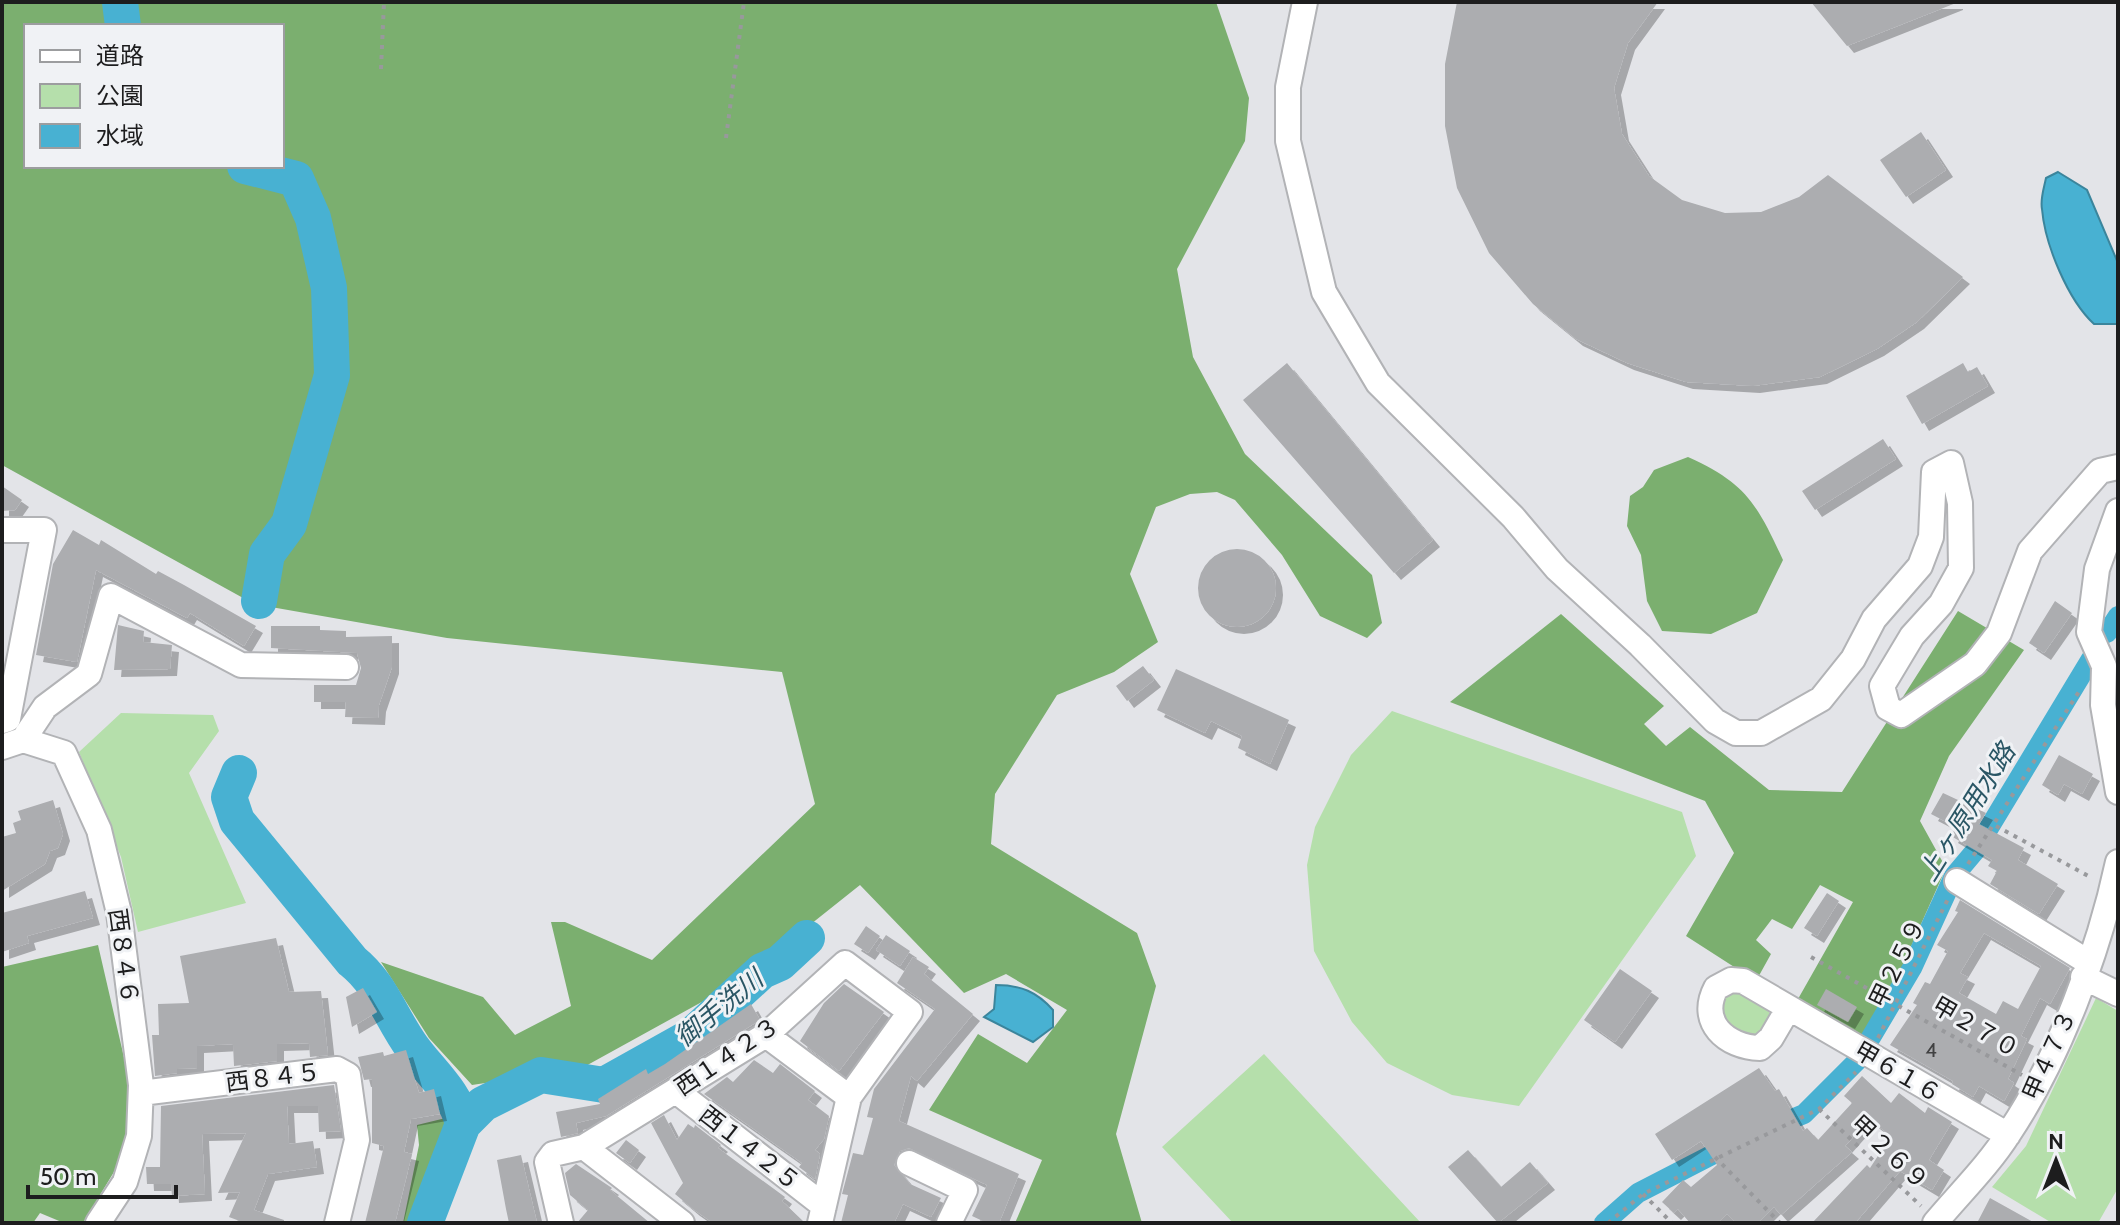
<svg xmlns="http://www.w3.org/2000/svg" width="2120" height="1225" viewBox="0 0 2120 1225" font-family="Cabin,'Noto Sans JP',sans-serif">
  <style>
    .green { fill: #b5dfab }
    .forest { fill: #7baf6f; fill-rule: evenodd }
    .water { fill: #48b1d2; stroke: #3b859c; stroke-width: 2 }
    .lines { fill: none; stroke-linecap: round; stroke-linejoin: round }
    .canal { stroke: #48b1d2; stroke-width: 20 }
    .river { stroke: #48b1d2; stroke-width: 36 }
    .building { fill: #acadb0; fill-rule: evenodd; filter: url(#shadow) }
    .minor-casing { stroke: #b2b3b6; stroke-width: 28 }
    .path { stroke: #98999c; stroke-width: 4; stroke-dasharray: 4 6; stroke-linecap: butt }
    .minor { stroke: #fff; stroke-width: 24 }
    .labels { text-anchor: middle; dominant-baseline: central; stroke-width: 6; stroke-linejoin: round; paint-order: stroke }
    .number-label { font-size: 20px; fill: #414142 }
    .street-label { font-size: 24px; fill: #1d1d1e; stroke: #f0f2f5 }
    .water-label { font-size: 26px; font-style: italic; fill: #2a5665; stroke: #f0f2f5 }
  </style>
  <defs>
    <filter id="shadow"><feDropShadow dx="7" dy="7" stdDeviation="0" flood-color="#0004"/></filter>
  </defs>
  <rect width="100%" height="100%" fill="#e3e4e8"/>
  <path class="green" d="M1392,711L1682,812L1696,856L1519,1106L1452,1095L1387,1063L1352,1022L1314,951L1307,865L1315,827L1351,755Z
    M121,713L213,715L219,731L189,773L246,903L138,932L121,857L79,752Z
    M1731,991H1742L1768,1007L1771,1019L1755,1038H1746L1721,1024L1722,995Z
    M2096,998L2118,1011V1188L2098,1223H2052L1992,1187L2026,1146Z
    M1264,1054L1421,1223H1233L1162,1147Z"/>
  <path class="forest" d="M2,2H1216L1249,98L1245,141L1177,269L1193,357L1245,454L1372,575L1382,623L1367,638L1320,616L1282,555L1235,500L1217,492L1190,494L1156,507L1130,574L1158,642L1114,672L1057,695L995,794L991,844L1137,933L1156,986L1116,1134L1142,1223H1015L1042,1160L929,1110L978,1034L1027,1063L1067,1010L1006,974L964,993L860,885L738,982L582,1068L472,1085L429,1038L381,962L483,997L515,1035L571,1006L551,922H565L652,960L815,804L782,672L447,638L254,604L2,465ZM26,26H282V166H26Z
    M1688,457C1746,483 1757,504 1783,560L1757,613L1711,634L1662,631L1647,601L1641,555L1627,526L1630,496L1643,487L1654,470Z
    M1958,611L2024,650L1949,756L1920,821L1946,868L1889,996L1863,1037L1798,999L1853,902L1820,885L1792,929L1772,919L1756,940L1771,954L1756,981L1686,936L1734,853L1705,801L1450,702L1561,614L1664,706L1644,724L1666,746L1690,727L1769,790L1842,792Z
    M98,945L132,1092L123,1157L83,1223H64L40,1213L33,1223H2V967Z
    M454,1116V1137L420,1223H403L419,1145L417,1125Z"/>
  <path class="water" d="M2058,172L2087,190L2118,263V324H2094C2068,300 2045,245 2042,209C2040,199 2044,188 2046,178Z
    M996,985C1021,985 1037,992 1053,1010V1027L1033,1042L984,1017L994,1009Z"/>
  <g class="lines">
    <path class="canal" d="M2107,633L2118,616
      M1870,1039L1912,968L1954,876L1975,851L2091,659
      M1770,1128L1804,1114L1860,1058
      M1604,1223L1638,1193L1733,1144"/>
    <path class="river" d="M120,2L123,26
      M245,166L296,179L313,218L329,288L332,375L289,524L267,554L259,601
      M239,773L229,797L237,821L352,961C381,984 391,1018 412,1047C430,1072 456,1093 463,1124
      M425,1223L463,1124L483,1104L541,1075L604,1085L690,1037L762,971L780,963L807,938"/>
  </g>
  <path class="building" d="M1457,2H1658L1628,43L1614,88L1622,134L1649,176L1682,200L1725,213L1761,212L1799,197L1828,175L1963,277L1917,322L1877,349L1820,377L1753,386L1686,382L1627,363L1576,339L1533,304L1489,253L1457,188L1445,126V64Z
    M1811,2H1956V3L1847,46Z
    M1921,132L1946,170L1906,197L1880,160Z
    M1287,363L1433,540L1394,573L1243,400Z
    M1963,363L1968,372L1977,367L1988,386L1922,424L1906,396Z
    M1883,439L1896,459L1815,510L1802,491Z
    M2,486L22,500L15,510L2,511Z
    M73,530L99,545L101,540L156,574L158,571L184,585L256,626L244,646L190,613L187,618L96,570L77,662L36,655L53,564Z
    M1198 588a39 39 0 1 1 78 0a39 39 0 1 1-78 0Z
    M2055,601L2072,613L2044,653L2029,643Z
    M118,625L144,631L143,642L172,645L170,669L114,670Z
    M271,626H320V630L346,631V637L392,636V667L379,705L378,718L345,717L346,702H314V685H356L361,668L357,653L271,648Z
    M1143,666L1154,680L1127,701L1116,686Z
    M1176,669L1289,720L1270,764L1238,748L1242,736L1211,721L1205,733L1157,710Z
    M2059,755L2093,774L2082,794L2064,784L2058,795L2042,785Z
    M1943,793L1986,813L1979,824L2024,848L2018,860L2058,884L2039,914L1990,884L1997,871L1988,866L1992,860L1951,836L1956,827L1931,814Z
    M53,800L63,834L58,848L50,851L45,864L2,891V837L16,833L13,823L21,820L18,811Z
    M85,891L93,918L27,936L29,943L2,952V913Z
    M1827,893L1839,901L1817,936L1804,928Z
    M1960,900L2070,968L2050,1004L2040,998L2021,1036L2027,1039L2008,1079L2014,1083L2004,1101L1979,1086L1973,1097L1952,1084L1953,1081L1890,1045L1917,1005L1913,1003L1925,982L1930,984L1948,951L1937,945L1958,912L1955,911ZM1984,933L2041,966L2018,1009L2003,1001L1996,1014L1959,993L1968,977L1960,973Z
    M866,926L880,936L868,953L854,944Z
    M886,935L910,951L900,966L876,950Z
    M276,938L289,992L321,991L328,1055L310,1057L309,1043L277,1044V1061L234,1066L233,1044L197,1046V1068L177,1069V1073L155,1076L152,1035H159L158,1004L189,1003L180,956Z
    M913,957L929,967L924,974L973,1014L917,1081L911,1076L899,1121L1019,1174L999,1223H987L972,1216L987,1185L909,1148L900,1151L894,1165L910,1184L941,1198L931,1217L903,1204L894,1223H841L848,1195L842,1194L853,1153L863,1155L873,1118L867,1117L874,1089L935,1009L897,983Z
    M1620,969L1652,991L1615,1042L1584,1020Z
    M844,984L884,1012L839,1071L800,1041L824,1003Z
    M363,988L377,1012L352,1027L346,997Z
    M1826,989L1857,1007L1848,1022L1817,1005Z
    M751,1004L760,1020L606,1116L576,1123L578,1133L561,1137L556,1112L600,1104L598,1099L646,1069L648,1074L665,1064Z
    M406,1050L419,1093L434,1089L440,1114L411,1119L404,1152L412,1154L395,1223H365L384,1146L372,1143V1079L364,1080L358,1057L383,1052L384,1056Z
    M754,1060L773,1073L780,1064L815,1091L808,1100L829,1116L824,1139L815,1150L820,1154L815,1179L799,1167L802,1163L704,1094L727,1077L733,1082Z
    M1759,1068L1775,1091L1779,1089L1803,1131L1807,1128L1818,1140L1852,1103L1844,1096L1862,1076L1891,1103L1899,1093L1925,1113L1928,1107L1952,1122L1929,1160L1944,1170L1932,1190L1900,1171L1855,1223H1812L1867,1165L1870,1168L1891,1136L1869,1119L1845,1146L1852,1152L1781,1215L1774,1207L1758,1223H1736L1727,1214L1718,1223H1690L1678,1209L1674,1213L1662,1202L1683,1180L1691,1187L1717,1165L1701,1141L1672,1160L1655,1134Z
    M334,1085L341,1131L319,1132L318,1106H287L289,1144L313,1141L317,1167L268,1174L254,1210L284,1220V1223H245L229,1217L240,1192L218,1193L246,1133L202,1134L205,1194L172,1196L171,1184H147L146,1167H160L161,1106Z
    M664,1115L677,1140L688,1124L694,1128L695,1125L721,1145L718,1148L785,1197L782,1201L805,1223H713L693,1209L675,1194L683,1183L651,1123Z
    M626,1140L639,1150L630,1163L616,1153Z
    M1468,1150L1501,1187L1530,1162L1548,1183L1498,1223L1448,1167Z
    M521,1155L534,1210L537,1223H509L506,1209L497,1160Z
    M576,1164L612,1188L610,1190L650,1223H577L588,1210L570,1195L565,1173Z
    M1990,1198L2035,1223H1977Z"/>
  <g class="lines">
    <g class="minor-casing">
      <path id="minor" d="M1305,2L1288,87V141L1324,292L1378,383L1513,517L1557,569L1640,645L1715,721L1736,733H1761L1821,699L1853,659L1874,619L1920,566L1931,537L1934,472L1951,463L1960,503L1961,568L1941,604L1912,636L1882,686L1888,708L1901,715L1975,664L1999,633L2030,551L2100,471L2118,467
        M2118,511L2097,569L2089,632L2104,666L2103,705L2118,792
        M2,530H44L8,719L2,721
        M23,740L45,707L89,674L111,596L241,665L346,667
        M2,747L23,740L64,753L99,830L119,913L141,1085L139,1136L125,1182L98,1223
        M1957,881L2088,962
        M2083,977L2118,994
        M1788,1009L1771,1038L1760,1048C1726,1047 1698,1022 1716,988L1731,980L1743,981L2008,1135
        M766,1035L849,1097
        M676,1091L824,1206
        M141,1093L337,1069L348,1075L357,1140L337,1223
        M584,1147L682,1223
        M909,1163L965,1190L949,1223
        M561,1223L547,1162L553,1154L584,1147L766,1035L845,963L910,1012L849,1097L820,1223
        M1935,1223C1960,1193 1988,1166 2009,1133C2059,1058 2099,951 2118,862"/>
    </g>
    <path class="path" d="M381,69L384,2
      M726,138L744,2
      M1996,826L2092,878
      M1968,864L2080,690
      M1811,957L2022,1075
      M1878,1038L1948,899
      M1819,1109L1921,1206
      M1715,1157L1780,1223
      M1643,1194L1672,1223
      M1608,1223L1643,1194L1819,1109L1856,1072"/>
    <use href="#minor" class="minor"/>
  </g>
  <g class="labels">
    <g class="number-label">
      <text x="1931" y="1050">4</text>
    </g>
    <g class="street-label">
      <text transform="translate(124 956) rotate(82)">西８４６</text>
      <text transform="translate(1897 963) rotate(-64)">甲２５９</text>
      <text transform="translate(1976 1027) rotate(30)">甲２７０</text>
      <text transform="translate(2049 1055) rotate(-66)">甲４７３</text>
      <text transform="translate(727 1056) rotate(-34)">西１４２３</text>
      <text transform="translate(1898 1072) rotate(30)">甲６１６</text>
      <text transform="translate(273 1077) rotate(-7)">西８４５</text>
      <text transform="translate(750 1148) rotate(38)">西１４２５</text>
      <text transform="translate(1890 1152) rotate(43)">甲２６９</text>
    </g>
    <g class="water-label">
      <text transform="translate(1967 812) rotate(-58)">上ヶ原用水路</text>
      <text transform="translate(719 1008) rotate(-39)">御手洗川</text>
    </g>
  </g>
  <rect width="2120" height="1225" fill="none" stroke="#1d1d1e" stroke-width="8"/>
  <rect x="24" y="24" width="260" height="144" fill="#f0f2f5" stroke="#9c9d9f" stroke-width="2"/>
  <rect x="40" y="50" width="40" height="12" fill="#ffffff" stroke="#9c9d9f" stroke-width="2"/>
  <text x="96" y="64" font-size="24" fill="#1d1d1e">道路</text>
  <rect x="40" y="84" width="40" height="24" fill="#b5dfab" stroke="#9c9d9f" stroke-width="2"/>
  <text x="96" y="104" font-size="24" fill="#1d1d1e">公園</text>
  <rect x="40" y="124" width="40" height="24" fill="#48b1d2" stroke="#9c9d9f" stroke-width="2"/>
  <text x="96" y="144" font-size="24" fill="#1d1d1e">水域</text>
  <g transform="translate(2056 1161)" stroke="#f0f2f5" stroke-width="6" paint-order="stroke">
  <path d="M0-6L14 30L0 20L-14 30Z" fill="#1d1d1e"/>
  <text y="-12" font-size="22" font-weight="bold" text-anchor="middle" fill="#1d1d1e">N</text>
  </g>
  <path d="M28 1185v12h148v-12" fill="none" stroke="#1d1d1e" stroke-width="4"/>
  <text x="40" y="1185" font-size="24" fill="#1d1d1e" stroke="#f0f2f5" stroke-width="6" paint-order="stroke">50 m</text>
</svg>
